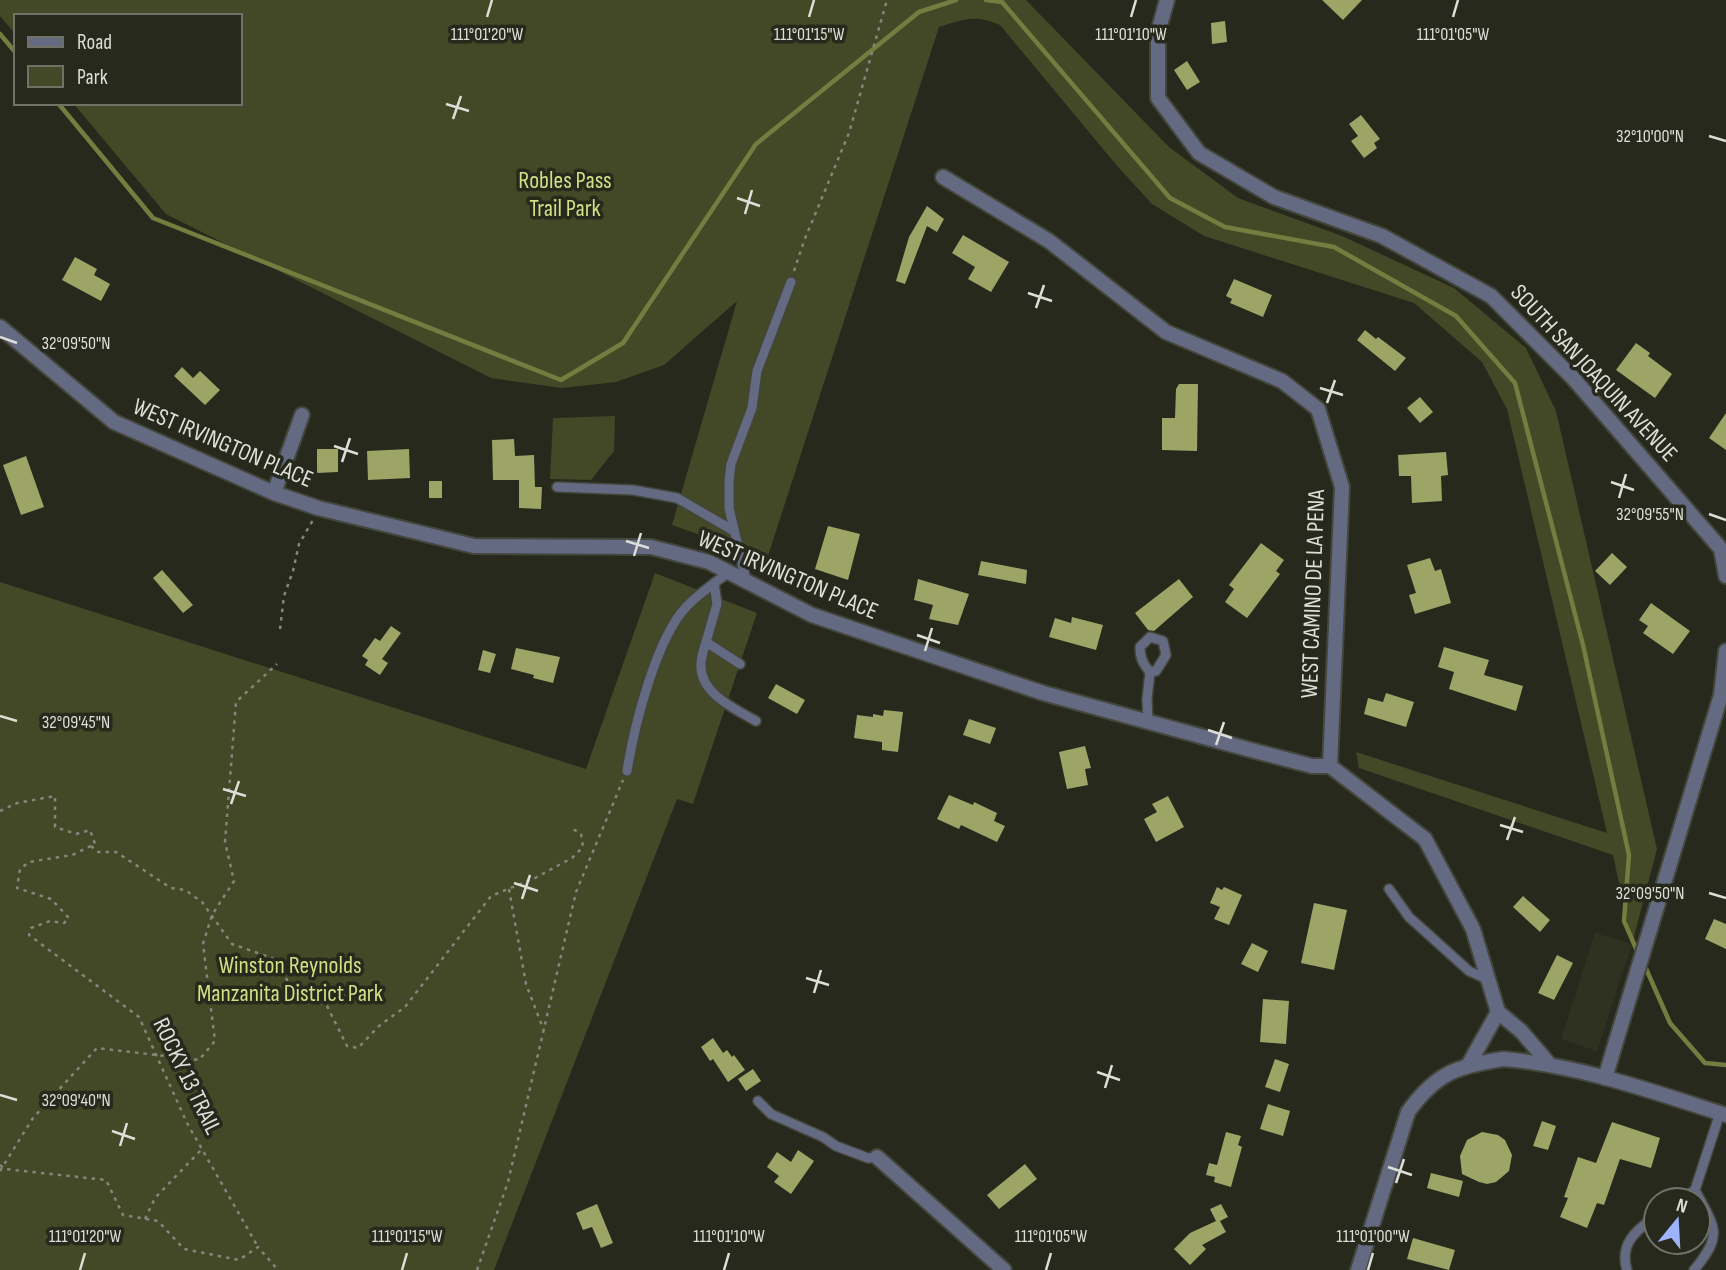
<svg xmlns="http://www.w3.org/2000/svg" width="1726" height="1270" viewBox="0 0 1726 1270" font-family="'Sofia Sans Condensed',sans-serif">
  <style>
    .built { fill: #303221 }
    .green { fill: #434826 }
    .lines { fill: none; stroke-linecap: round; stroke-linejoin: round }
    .stream { stroke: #747d3f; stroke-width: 4.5 }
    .building { fill: #9ca566 }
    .service-casing { stroke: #44463b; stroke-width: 12 }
    .minor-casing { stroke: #44463b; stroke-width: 18 }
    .tertiary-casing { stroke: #44463b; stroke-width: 18 }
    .path { stroke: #84867c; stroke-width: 2.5; stroke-dasharray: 3.5 5; stroke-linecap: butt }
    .service { stroke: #636a82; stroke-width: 9 }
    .minor { stroke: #636a82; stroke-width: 14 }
    .tertiary { stroke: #636a82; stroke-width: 14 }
    .ticks { fill: none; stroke: #ddded7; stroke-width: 2.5 }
    .labels { text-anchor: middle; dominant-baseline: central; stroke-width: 7; stroke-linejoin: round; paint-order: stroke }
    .park-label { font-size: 24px; fill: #d2df84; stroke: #27291d }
    .street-label { font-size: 24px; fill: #ddded7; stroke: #27291d }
    .ticks-label { font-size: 18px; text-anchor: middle; fill: #ddded7; stroke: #27291d; stroke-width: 7; stroke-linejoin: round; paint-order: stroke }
  </style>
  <rect width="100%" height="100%" fill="#27291d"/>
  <path class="built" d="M1595,933L1632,944L1597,1051L1561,1039Z"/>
  <path class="green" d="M0,0H1026L1169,147L1238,198L1342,236L1454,288L1526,348L1556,411L1657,849L1632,944L1613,855L1359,768L1356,752L1607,833L1507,409L1482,362L1414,303L1204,236L1152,204L1118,167L1000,25C975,14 963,19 939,27L767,559L672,525L737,301L664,365L616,382L562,388L491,378L166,214L73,103H240V16H16V35L0,16Z
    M615,416L614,451L591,480L550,479L553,418Z
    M655,573L757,613L693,804L677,799L494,1270H0V582L586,769Z"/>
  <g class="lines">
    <path class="stream" d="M986,0L1002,2L1170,198L1225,227L1334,247L1456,316L1515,383L1583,645L1629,855L1624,921L1638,953
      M0,34L16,53
      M58,103L153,218L561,380L623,343L756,144L919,12L956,0
      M1644,964L1670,1023L1705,1063L1726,1065"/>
  </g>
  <path class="building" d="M1322,0H1362L1343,20Z
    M1225,21L1227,42L1212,44L1211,23Z
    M1187,61L1200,82L1187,90L1174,70Z
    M1361,115L1380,139L1374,143L1377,148L1364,158L1351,141L1358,136L1349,124Z
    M927,206L944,219L937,232L927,226L905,284L896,281L909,237Z
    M963,235L1009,262L991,292L968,279L975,267L952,253Z
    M75,257L97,269L94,275L110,284L101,301L62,280Z
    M1234,279L1272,295L1263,317L1230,303L1232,299L1226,296Z
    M1365,330L1376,339L1378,337L1406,358L1395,371L1357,340Z
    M1636,343L1650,353L1648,356L1672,374L1655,398L1616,370Z
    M182,367L193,378L200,371L220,390L205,405L174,376Z
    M1179,384H1198L1197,451L1162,450V418H1175L1176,389Z
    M1420,397L1433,412L1420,423L1407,408Z
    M1726,413V450L1709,438Z
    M514,439L515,456L534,455L535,487H542L541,509L519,508V480H493L492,440Z
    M317,449H338V472L317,473Z
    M409,449L410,478L368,480L367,451Z
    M1446,452L1448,475L1441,476L1442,501L1412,503L1411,476H1399L1398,455Z
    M26,456L44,507L21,515L3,465Z
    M429,481H442V498H429Z
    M828,526L860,534L848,580L815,569Z
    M1261,543L1284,560L1276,571L1280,574L1247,618L1225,602L1234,589L1229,585Z
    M1612,553L1627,567L1610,585L1595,571Z
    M1430,558L1435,571L1441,569L1451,603L1415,614L1409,595L1416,593L1407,565Z
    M981,561L1027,570L1026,584L978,575Z
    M162,570L193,605L183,613L153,578Z
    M918,579L969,594L958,625L929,619L933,605L914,600Z
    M1179,579L1193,597L1154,631L1148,630L1135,613Z
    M1651,603L1690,631L1673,654L1643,633L1648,626L1639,620Z
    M1072,617L1103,625L1096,650L1049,637L1055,618L1071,623Z
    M391,626L401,633L382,659L388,663L380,675L365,665L368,660L362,656L375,638L380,641Z
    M1444,647L1489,660L1484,675L1523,686L1516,711L1449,689L1454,672L1438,667Z
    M516,648L560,657L553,683L533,678L534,675L511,669Z
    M483,650L496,654L490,673L478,670Z
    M776,684L805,700L797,714L768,698Z
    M1386,693L1414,702L1406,727L1364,714L1368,698L1383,702Z
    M884,710L903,712L898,752L882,750V742L854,738L857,715L873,717V714L883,716Z
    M969,719L996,728L990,744L963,735Z
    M1085,746L1091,768L1085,769L1088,785L1067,789L1059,752Z
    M949,795L973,805L974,802L997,813L994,821L1005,826L997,842L961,825L959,829L937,819Z
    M1168,796L1184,827L1156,842L1144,819L1157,812L1152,804Z
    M1217,887L1222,890L1224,887L1242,895L1229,925L1214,919L1220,907L1210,903Z
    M1523,896L1550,920L1540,932L1513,907Z
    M1314,903L1347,910L1334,970L1301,963Z
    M1714,919L1726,924V949L1705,939Z
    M1252,943L1268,951L1258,972L1241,964Z
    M1557,955L1573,963L1554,1000L1538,993Z
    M1263,999L1289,1001L1286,1044L1260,1042Z
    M713,1038L723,1053L727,1050L732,1057L734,1055L745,1070L728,1082L713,1059L710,1061L701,1047Z
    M1275,1059L1289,1064L1280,1092L1265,1087Z
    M753,1069L761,1081L746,1091L738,1079Z
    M1268,1104L1290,1111L1283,1136L1260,1129Z
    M1542,1121L1556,1126L1548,1150L1533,1146Z
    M1612,1122L1660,1138L1651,1168L1620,1159L1604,1205L1597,1203L1587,1228L1560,1217L1568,1198L1564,1197L1578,1157L1596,1163Z
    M1226,1132L1241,1136L1238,1145L1242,1147L1231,1187L1214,1182L1215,1177L1206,1175L1209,1163L1217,1165Z
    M1482,1132L1498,1135L1505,1140L1512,1155L1509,1171L1496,1182L1487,1184L1479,1182L1462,1174L1460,1156L1467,1140Z
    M798,1150L814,1161L791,1194L774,1182L779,1176L767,1167L777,1152L791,1162Z
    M1025,1164L1037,1179L999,1209L987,1195Z
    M1431,1173L1463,1181L1459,1197L1427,1188Z
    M597,1204L613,1243L601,1248L592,1227L583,1230L576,1213Z
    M1221,1204L1228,1217L1220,1221L1226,1232L1202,1245L1206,1249L1190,1265L1174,1249L1190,1233L1216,1221L1210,1209Z
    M1413,1238L1455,1250L1449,1270L1407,1259Z"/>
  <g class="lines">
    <g class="service-casing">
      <path id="service" d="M557,487L633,490L677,498L734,531
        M746,580L729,508V481L731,464L752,408L757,371L791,282
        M714,583L717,604L706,642L740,664
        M706,642C704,649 701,657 701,664C699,693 735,709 756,721
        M1148,722L1147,699L1150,672C1143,664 1140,658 1140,647L1150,637L1163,641L1166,655L1156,671L1150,672
        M627,771C634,727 656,638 687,606C699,593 715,583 729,572
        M1389,889L1409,917L1469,971L1489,980
        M758,1101L771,1114L823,1137L836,1146L868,1158L877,1157
        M1680,1200L1695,1190
        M1627,1270C1619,1244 1636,1230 1656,1216
        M1694,1270C1724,1234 1715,1228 1695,1190L1720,1113"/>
    </g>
    <g class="minor-casing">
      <path id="minor" d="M1167,0L1158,32V98L1199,153L1274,197L1382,236L1491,296L1573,378L1721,549L1726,576
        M943,177L1049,241L1166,332L1282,381L1318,409L1342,487L1330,766
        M0,327L114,422L274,493L318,508L474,546L651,547L709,562L812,615L1043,693L1251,750L1312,766H1330L1425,839L1473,929L1498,1012L1521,1031L1550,1065
        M274,493L302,415
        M1469,1064L1498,1012
        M1605,1078L1721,695L1726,651
        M877,1157L1004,1270
        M1358,1270L1408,1112C1436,1073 1457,1066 1503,1059"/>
    </g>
    <g class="tertiary-casing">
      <path id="tertiary" d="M1503,1059C1579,1065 1654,1092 1726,1115"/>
    </g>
    <path class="path" d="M794,271L804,241L849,133L887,0
      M280,629L284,596L293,571L299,544L313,520
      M0,811L17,803L55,796V827L76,834L90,830L95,844L72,855L29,862L20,869L17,888L51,899L69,918L64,923L50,921L31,928L29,935L139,1017L187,1123L258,1247
      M91,846L97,852H116L171,888L185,890L202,902L232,944L272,958L294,990L327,1006L347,1046L358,1048L379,1026L405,1007L491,896L535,878L572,858L583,847L581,834L573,829
      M509,889L526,984L544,1031
      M0,1165L5,1169L106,1180L123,1215L158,1221L184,1249L239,1260L258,1247L278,1270
      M0,1171L33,1118L97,1048L199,1060L215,1041L203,944L212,915L234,881L225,842L236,702L277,664
      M145,1219L155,1198L202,1149
      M477,1270L508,1182L576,892L623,780"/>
    <use href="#service" class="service"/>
    <use href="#minor" class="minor"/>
    <use href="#tertiary" class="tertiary"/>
  </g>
  <path class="ticks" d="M487,17L492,0M809,17L814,0M1131,17L1136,0M1453,17L1458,0M446,104L469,111M453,119L461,96M1709,136L1726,141M737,198L760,206M745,214L752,190M1028,293L1052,301M1036,308L1044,285M0,337L17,343M1320,388L1343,395M1327,403L1335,380M334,446L358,454M342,462L350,438M1611,482L1634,490M1619,498L1626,474M1709,514L1726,520M626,541L649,548M634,556L641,533M917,635L940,643M925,651L932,628M0,716L17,721M1208,730L1232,738M1216,745L1224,722M223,789L246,796M231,804L239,781M1500,825L1523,832M1507,840L1515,817M514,883L538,891M1709,893L1726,898M522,899L530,875M806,978L829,985M814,993L821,970M1097,1072L1120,1080M1105,1088L1112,1065M0,1095L17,1100M112,1131L135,1139M120,1146L127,1123M1388,1167L1412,1175M1396,1183L1404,1159M80,1270L85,1253M402,1270L407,1253M724,1270L729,1253M1046,1270L1051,1253M1368,1270L1373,1253"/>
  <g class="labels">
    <g class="park-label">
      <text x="565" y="180">Robles Pass<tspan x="565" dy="28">Trail Park</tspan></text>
      <text x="290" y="965">Winston Reynolds<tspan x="290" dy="28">Manzanita District Park</tspan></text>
    </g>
    <g class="street-label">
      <text transform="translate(1594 373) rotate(47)">SOUTH SAN JOAQUIN AVENUE</text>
      <text transform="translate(223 443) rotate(23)">WEST IRVINGTON PLACE</text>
      <text transform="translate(788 575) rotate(23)">WEST IRVINGTON PLACE</text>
      <text transform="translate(1313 594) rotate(-88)">WEST CAMINO DE LA PENA</text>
      <text transform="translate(187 1076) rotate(64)">ROCKY 13 TRAIL</text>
    </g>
  </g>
  <g class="ticks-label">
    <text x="487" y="40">111°01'20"W</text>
    <text x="809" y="40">111°01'15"W</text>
    <text x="1131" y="40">111°01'10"W</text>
    <text x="1453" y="40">111°01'05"W</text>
    <text x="1650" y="142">32°10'00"N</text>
    <text x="76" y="349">32°09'50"N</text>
    <text x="1650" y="520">32°09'55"N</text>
    <text x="76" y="728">32°09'45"N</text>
    <text x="1650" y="899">32°09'50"N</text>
    <text x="76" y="1106">32°09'40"N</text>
    <text x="85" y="1242">111°01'20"W</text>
    <text x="729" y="1242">111°01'10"W</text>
    <text x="1051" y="1242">111°01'05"W</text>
    <text x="1373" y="1242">111°01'00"W</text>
    <text x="407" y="1242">111°01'15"W</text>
  </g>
  <rect x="14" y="14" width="228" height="91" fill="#27291d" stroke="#707167" stroke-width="2"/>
  <rect x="28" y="37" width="35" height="10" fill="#636a82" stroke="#707167" stroke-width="2"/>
  <text x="77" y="49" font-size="21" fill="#ddded7">Road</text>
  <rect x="28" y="66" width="35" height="21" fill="#434826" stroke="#707167" stroke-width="2"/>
  <text x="77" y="84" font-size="21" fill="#ddded7">Park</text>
  <g transform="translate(1677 1221) rotate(18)"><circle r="33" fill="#27291d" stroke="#707167" stroke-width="2"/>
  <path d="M0-5L12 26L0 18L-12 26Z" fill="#9fb3fd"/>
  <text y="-10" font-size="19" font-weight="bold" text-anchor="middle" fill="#ddded7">N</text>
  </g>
</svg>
